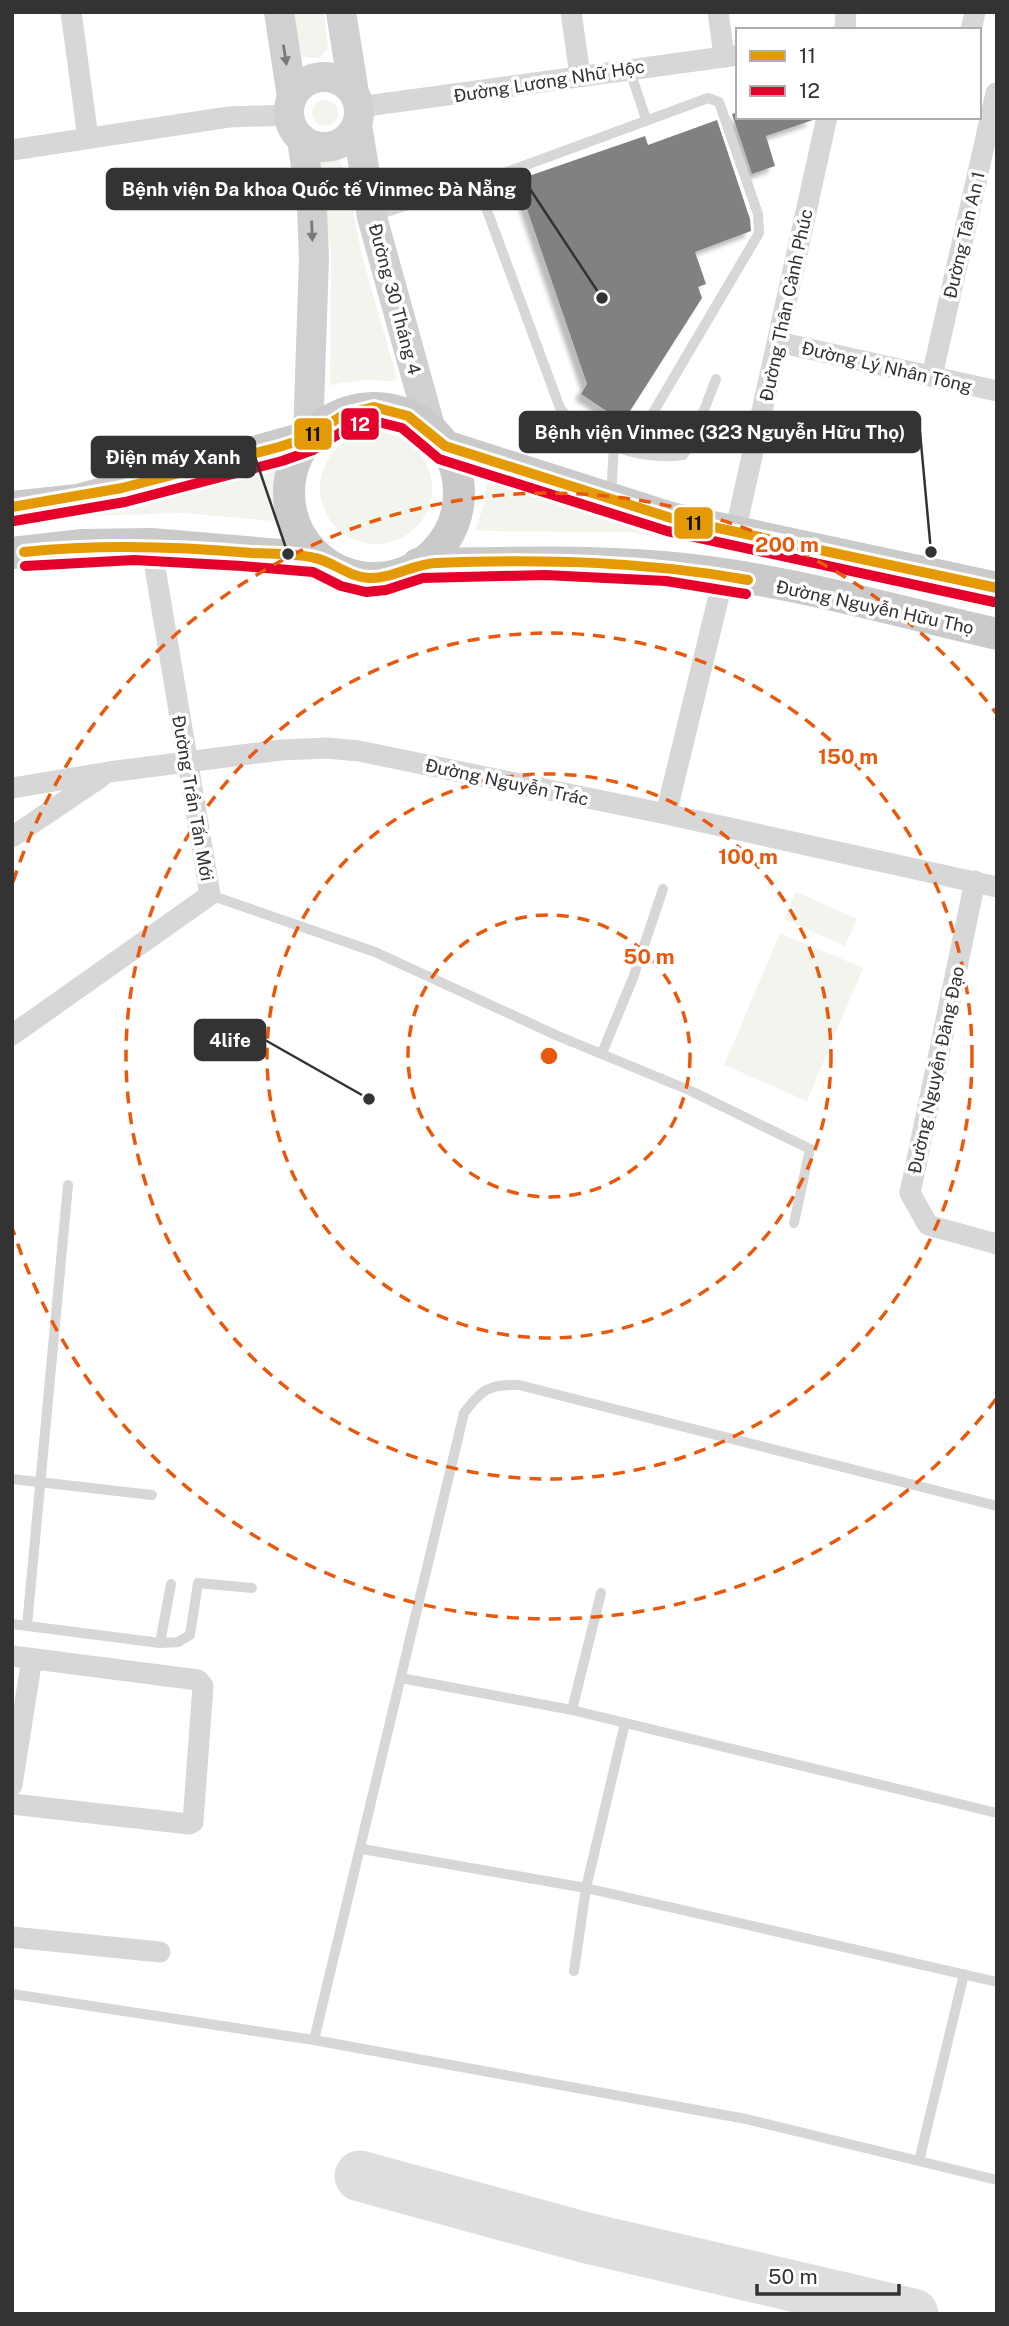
<svg xmlns="http://www.w3.org/2000/svg" width="1009" height="2326" viewBox="0 0 1009 2326" font-family="'Public Sans',sans-serif">
  <style>
    .green { fill: #f1f5ed }
    .lines { fill: none; stroke-linecap: round; stroke-linejoin: round }
    .taxiway { stroke: #dedede; stroke-width: 51 }
    .building { fill: #818181; filter: url(#shadow) }
    .lane { stroke: #d7d7d7; stroke-width: 10 }
    .street { stroke: #d7d7d7; stroke-width: 21 }
    .secondary { stroke: #d0d0d0; stroke-width: 30 }
    .primary { stroke: #cacaca; stroke-width: 32 }
    .bus-1-casing { stroke: #fff; stroke-width: 16 }
    .bus-2-casing { stroke: #fff; stroke-width: 16 }
    .bus-1 { stroke: #e39a05; stroke-width: 10 }
    .bus-2 { stroke: #e4002b; stroke-width: 10 }
    .oneway { fill: #7a7a7a }
    .ring { fill: none; stroke: #e8590c; stroke-width: 3.5; stroke-dasharray: 12 9 }
    .labels { text-anchor: middle; dominant-baseline: central; stroke-width: 7; stroke-linejoin: round; paint-order: stroke }
    .street-label { font-size: 18px; fill: #333; stroke: #fff }
    .centre { fill: #e8590c; stroke: #fff; stroke-width: 3.5 }
    .ring-label { font-size: 21px; text-anchor: middle; font-weight: bold; fill: #e8590c; stroke: #fff; stroke-width: 7; stroke-linejoin: round; paint-order: stroke }
    .leader { fill: none; stroke: #333; stroke-width: 2.5 }
    .callout-dot { fill: #333; stroke: #fff; stroke-width: 2.5 }
    .callout { fill: #333; stroke: #333; stroke-width: 2.5 }
    .callout-label { font-size: 19px; text-anchor: middle; font-weight: bold; fill: #fff }
    .line-badge { stroke: #fff; stroke-width: 2.5 }
    .badge-label { font-size: 19px; text-anchor: middle; font-weight: bold; fill: #fff }
    .pale-badge-label { font-size: 19px; text-anchor: middle; font-weight: bold; fill: #111 }
  </style>
  <defs>
    <filter id="shadow"><feDropShadow dx="-6" dy="6" stdDeviation="2" flood-color="#0004"/></filter>
  </defs>
  <rect width="100%" height="100%" fill="#fff"/>
  <path class="green" d="M292,12H324L328,48L320,58L304,57L299,52Z
    M312 113a13 13 0 1 1 26 0a13 13 0 1 1-26 0Z
    M328,153L339,159L346,175L362,256L397,378L394,381L361,380L330,385L331,253L319,165L322,157Z
    M320 488a56 56 0 1 1 112 0a56 56 0 1 1-112 0Z
    M279,453L277,493L285,522L183,513L89,516L87,507Z
    M489,470L569,504L664,526L662,538L630,532L475,531L485,501L486,472Z
    M796,892L857,919L845,946L784,919Z
    M780,933L863,968L807,1101L724,1065Z"/>
  <g class="lines">
    <path class="taxiway" d="M360,2176L587,2238L913,2314"/>
  </g>
  <path class="building" d="M738,112V117H812L813,120L766,136L775,166L752,174L732,114Z
    M717,120L750,219L751,231L695,252L706,284L698,287L702,298L623,422L581,394L587,384L517,180L645,136L648,145Z"/>
  <g class="lines">
    <path class="lane" d="M629,68L646,119
      M477,183L560,408C585,443 641,461 683,455L693,439L716,379
      M374,216L477,183L708,98L719,102L758,214L759,233L631,450
      M611,496L614,446
      M210,895L375,952L558,1036L691,1091L810,1149L794,1223
      M602,1053L633,978L663,889
      M12,1479L152,1495
      M12,1624L160,1643L178,1642L190,1635L198,1583L252,1588
      M27,1626L68,1185
      M160,1643L171,1584
      M401,1678L572,1710L997,1813
      M572,1710L601,1593
      M625,1723L586,1888L997,1982
      M362,1849L586,1888L574,1971
      M12,1994L314,2040L746,2119L997,2180
      M314,2040L464,1413C482,1389 489,1384 519,1385L997,1506
      M919,2161L964,1974"/>
    <path class="street" d="M71,12L88,138
      M571,12L580,75
      M718,12L724,56
      M845,30L846,12
      M971,30L975,12
      M359,107L738,55
      M12,150L229,117L288,115
      M778,342L997,391
      M932,376L996,93
      M735,533L827,117
      M12,788L109,772L281,750L327,748L359,751L666,814L997,887
      M666,814L724,575
      M12,837L101,777
      M975,881L910,1193L928,1225L997,1244
      M12,1035L210,895L151,544
      M12,1656L198,1680L203,1686L193,1822L189,1824L12,1804
      M12,1785L32,1658
      M12,1937L160,1952"/>
    <path class="secondary" d="M279,12L292,97
      M341,12L354,93
      M289 112a35 35 0 1 1 70 0a35 35 0 1 1-70 0Z
      M357,125L372,217L431,430
      M302,139L312,210L314,258L308,437"/>
    <path class="primary" d="M289 493a85 85 0 1 1 170 0a85 85 0 1 1-170 0Z
      M445,446L671,518L997,588
      M12,507L78,500L308,437
      M12,553L83,545L151,544L317,558
      M418,564C499,563 581,560 663,567C774,576 888,609 997,634"/>
    <g class="bus-1-casing">
      <path id="bus-1" d="M12,507L122,488L279,447L307,438L345,414L374,407L408,416L445,446L671,518L997,588
        M24,552C100,544 175,546 252,553C272,554 295,553 315,558C334,562 348,577 369,578C392,579 413,564 436,563C541,559 644,561 748,580"/>
    </g>
    <g class="bus-2-casing">
      <path id="bus-2" d="M14,521L125,502L282,461L313,450L351,426L374,421L402,428L439,459L667,531L994,602
        M25,566L134,560L242,566L313,572L341,586L366,592L386,590L423,578L545,575L666,581L746,594"/>
    </g>
    <use href="#bus-1" class="bus-1"/>
    <use href="#bus-2" class="bus-2"/>
  </g>
  <defs><path id="oneway-solid" d="M-6-.8H1V-3.2L6.5 0L1 3.2V.8H-6Z" transform="scale(1.75)"/></defs>
  <g class="oneway">
    <use href="#oneway-solid" transform="translate(285 55) rotate(81)"/>
    <use href="#oneway-solid" transform="translate(312 231) rotate(88)"/>
  </g>
  <g class="ring">
    <circle cx="549" cy="1056" r="141"/>
    <circle cx="549" cy="1056" r="282"/>
    <circle cx="549" cy="1056" r="423"/>
    <path d="M996 1399A564 564 0 0 1 13 1230M13 882A564 564 0 0 1 996 713"/>
  </g>
  <g class="labels">
    <g class="street-label">
      <text transform="translate(549 81) rotate(-9)">Đường Lương Nhữ Hộc</text>
      <text transform="translate(964 235) rotate(-77)">Đường Tân An 1</text>
      <text transform="translate(395 299) rotate(75)">Đường 30 Tháng 4</text>
      <text transform="translate(786 305) rotate(-78)">Đường Thân Cảnh Phúc</text>
      <text transform="translate(887 367) rotate(13)">Đường Lý Nhân Tông</text>
      <text transform="translate(875 607) rotate(12)">Đường Nguyễn Hữu Thọ</text>
      <text transform="translate(507 782) rotate(12)">Đường Nguyễn Trác</text>
      <text transform="translate(193 798) rotate(80)">Đường Trần Tấn Mới</text>
      <text transform="translate(936 1070) rotate(-78)">Đường Nguyễn Đăng Đạo</text>
    </g>
  </g>
  <circle cx="549" cy="1056" r="10" class="centre"/>
  <g class="ring-label">
    <text x="787" y="552">200 m</text>
    <text x="848" y="764">150 m</text>
    <text x="748" y="864">100 m</text>
    <text x="649" y="964">50 m</text>
  </g>
  <path class="leader" d="M602 298L530 189M931 552L920 432M288 554L255 457M369 1099L265 1040"/>
  <g class="callout-dot">
    <circle cx="602" cy="298" r="7"/>
    <circle cx="931" cy="552" r="7"/>
    <circle cx="288" cy="554" r="7"/>
    <circle cx="369" cy="1099" r="7"/>
  </g>
  <g class="callout">
    <rect x="107" y="169" width="423" height="40" rx="7"/>
    <rect x="520" y="412" width="400" height="40" rx="7"/>
    <rect x="92" y="437" width="163" height="40" rx="7"/>
    <rect x="195" y="1020" width="70" height="40" rx="7"/>
  </g>
  <g class="callout-label">
    <text x="319" y="196">Bệnh viện Đa khoa Quốc tế Vinmec Đà Nẵng</text>
    <text x="720" y="439">Bệnh viện Vinmec (323 Nguyễn Hữu Thọ)</text>
    <text x="173" y="464">Điện máy Xanh</text>
    <text x="230" y="1047">4life</text>
  </g>
  <g class="line-badge">
    <rect x="340" y="407" width="40" height="34" rx="7" fill="#e4002b"/>
    <rect x="293" y="417" width="40" height="34" rx="7" fill="#e39a05"/>
    <rect x="673" y="506" width="41" height="34" rx="7" fill="#e39a05"/>
  </g>
  <g class="badge-label">
    <text x="360" y="431">12</text>
  </g>
  <g class="pale-badge-label">
    <text x="313" y="441">11</text>
    <text x="694" y="530">11</text>
  </g>
  <rect width="1009" height="2326" fill="none" stroke="#333333" stroke-width="28"/>
  <rect x="736" y="28" width="245" height="91" fill="#ffffff" stroke="#adadad" stroke-width="2"/>
  <rect x="750" y="51" width="35" height="10" fill="#e39a05" stroke="#adadad" stroke-width="2"/>
  <text x="799" y="63" font-size="21" fill="#333333">11</text>
  <rect x="750" y="86" width="35" height="10" fill="#e4002b" stroke="#adadad" stroke-width="2"/>
  <text x="799" y="98" font-size="21" fill="#333333">12</text>
  <path d="M757 2284v10h142v-10" fill="none" stroke="#333333" stroke-width="3.5"/>
  <text x="768" y="2284" font-size="21" fill="#333333" stroke="#ffffff" stroke-width="5" paint-order="stroke">50 m</text>
</svg>
